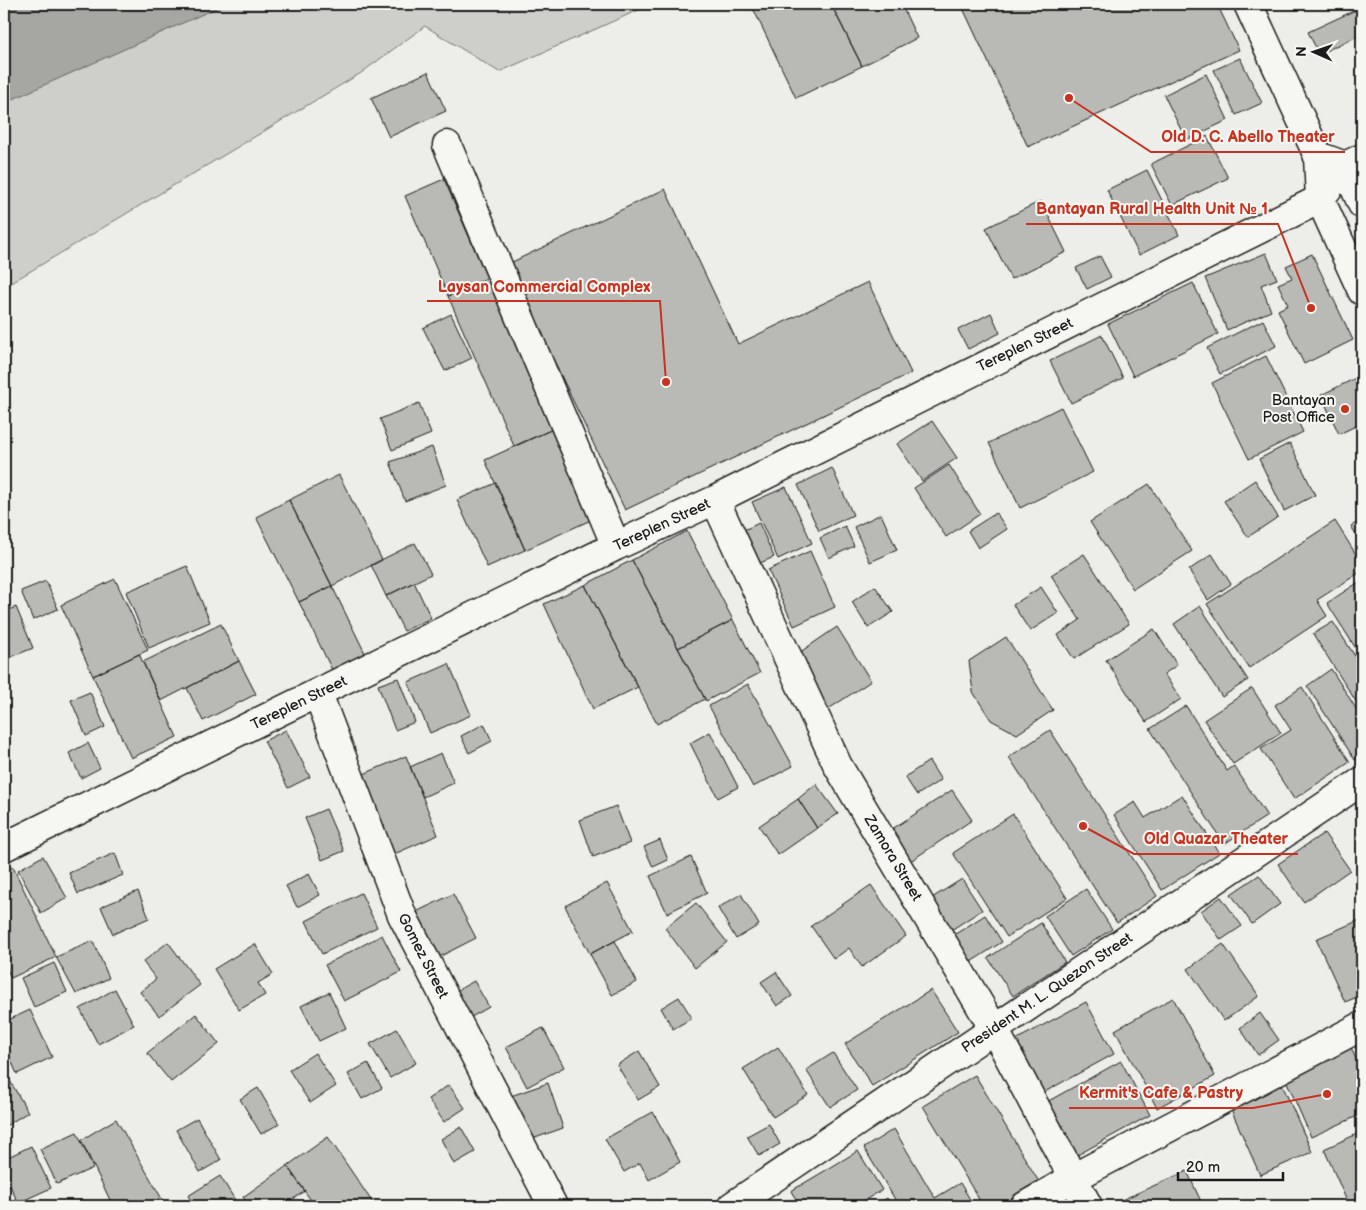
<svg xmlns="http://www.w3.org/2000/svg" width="1366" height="1210" viewBox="0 0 1366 1210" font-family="'Balsamiq Sans',sans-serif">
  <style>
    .green { fill: #cececb; stroke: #757574 }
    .water { fill: #a6a6a3; stroke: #6f6f6d }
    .building { fill: #b9b9b6; stroke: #1c1c1c }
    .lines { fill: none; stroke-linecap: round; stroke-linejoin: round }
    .minor-casing { stroke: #1c1c1c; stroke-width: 31 }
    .major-casing { stroke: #1c1c1c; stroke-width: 31 }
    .minor { stroke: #f6f6f2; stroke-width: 28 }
    .major { stroke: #f6f6f2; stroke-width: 28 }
    .poi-dot { fill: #c8321e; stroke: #f6f6f2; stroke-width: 2 }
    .labels { text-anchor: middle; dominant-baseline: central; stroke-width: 4; stroke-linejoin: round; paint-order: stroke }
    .street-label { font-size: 15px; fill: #1c1c1c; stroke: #f6f6f2 }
    .poi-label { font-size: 15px; fill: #1c1c1c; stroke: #f6f6f2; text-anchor: end }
    .leader { fill: none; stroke: #c8321e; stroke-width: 2 }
    .callout-dot { fill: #c8321e; stroke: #f6f6f2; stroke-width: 2 }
    .callout-label { font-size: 16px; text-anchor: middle; font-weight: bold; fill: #c8321e; stroke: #f6f6f2; stroke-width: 4; stroke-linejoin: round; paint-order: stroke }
  </style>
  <rect width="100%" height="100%" fill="#edede9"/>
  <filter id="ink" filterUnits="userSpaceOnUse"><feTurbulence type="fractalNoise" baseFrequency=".02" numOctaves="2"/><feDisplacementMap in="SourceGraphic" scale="10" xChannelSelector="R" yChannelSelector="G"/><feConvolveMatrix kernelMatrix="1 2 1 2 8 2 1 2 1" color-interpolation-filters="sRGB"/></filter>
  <g filter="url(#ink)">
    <path class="green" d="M225,4H652L499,72L425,26L361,73L4,287V103Z"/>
    <path class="water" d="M4,4H225L4,103Z"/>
    <path class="building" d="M751,4H831L862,66L796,98Z
      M831,4H901L917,38L862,66Z
      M961,4H1217L1239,50L1028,147Z
      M1362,7V34L1319,54L1308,32Z
      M1240,58L1262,103L1236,115L1214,70Z
      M428,72L446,111L389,137L371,98Z
      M1206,74L1228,120L1186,140L1164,95Z
      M1207,136L1228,178L1172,205L1151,164Z
      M1147,170L1179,235L1139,255L1107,190Z
      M444,179L487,278L448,296L405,196Z
      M665,189L738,344L868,282L911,373L625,510L508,264Z
      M1041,201L1066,252L1011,279L986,228Z
      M1266,253L1277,279L1261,285L1271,311L1227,330L1205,278Z
      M1312,254L1353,340L1304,364L1278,310L1288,305L1278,284L1292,278L1286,266Z
      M1100,256L1111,277L1087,289L1076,268Z
      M487,278L553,429L514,446L448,296Z
      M1193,283L1218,334L1133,376L1108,324Z
      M991,313L1000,333L968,349L958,330Z
      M451,314L472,358L445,371L423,328Z
      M1263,320L1276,346L1220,374L1207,348Z
      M1102,335L1123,378L1071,403L1050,361Z
      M1266,356L1303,432L1249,459L1212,383Z
      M1362,375V423L1339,434L1321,395Z
      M419,403L431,434L392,450L380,419Z
      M1061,407L1093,472L1020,508L989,443Z
      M932,421L957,458L922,481L897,444Z
      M553,429L593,519L525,550L485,460Z
      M1290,443L1315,495L1284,511L1259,459Z
      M432,447L446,485L405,501L390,462Z
      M949,465L980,514L946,537L914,488Z
      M832,468L853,515L819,531L798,485Z
      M339,475L382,560L332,586L289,500Z
      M1255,480L1278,517L1248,537L1224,501Z
      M496,483L525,550L487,567L457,500Z
      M1149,484L1192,551L1133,589L1090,522Z
      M786,487L812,543L778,559L752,502Z
      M289,500L332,586L299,602L256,517Z
      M996,513L1007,529L978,548L968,531Z
      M881,514L897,550L870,562L854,527Z
      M1362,520V544L1351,526Z
      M1335,521L1362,564V571L1317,600L1327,616L1249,668L1207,604Z
      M759,523L774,557L744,570L729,537Z
      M845,526L854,546L829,558L820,538Z
      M687,531L733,620L678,648L632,560Z
      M415,543L431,574L386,596L371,565Z
      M810,551L835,607L794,626L768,570Z
      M1084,554L1129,624L1074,659L1058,635L1080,620L1051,575Z
      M1212,554L1231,584L1208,600L1189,570Z
      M632,560L705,699L657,724L585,585Z
      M187,566L210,622L149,648L126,592Z
      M115,579L148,650L93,676L61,605Z
      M1362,580V658L1327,603Z
      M46,581L58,609L33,620L21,591Z
      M414,582L431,618L404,631L386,596Z
      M585,585L638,687L593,709L544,604Z
      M332,586L365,653L332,670L299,602Z
      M875,586L893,612L868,628L852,602Z
      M1041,587L1058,613L1030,631L1013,605Z
      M1200,606L1248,680L1222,697L1174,624Z
      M16,607L33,648L4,660V612Z
      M733,620L760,673L706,701L678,648Z
      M1333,622L1362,667V711L1313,634Z
      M221,624L239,661L161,701L143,662Z
      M837,627L871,681L824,712L790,659Z
      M1154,629L1177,665L1164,674L1181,699L1146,722L1106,660Z
      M1006,637L1053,710L1017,734L991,720L973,692L969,661Z
      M139,654L177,737L131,758L93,676Z
      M239,661L256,694L203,721L187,688Z
      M449,664L471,715L430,733L408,682Z
      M1331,669L1362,718V755L1355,760L1307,686Z
      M398,678L415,722L395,730L378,685Z
      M748,684L793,766L753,787L709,706Z
      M1302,687L1350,762L1294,799L1261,749L1291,730L1275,705Z
      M1252,688L1281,733L1233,764L1204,720Z
      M90,692L105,727L86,736L71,700Z
      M1186,706L1227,771L1234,766L1267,816L1224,844L1150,729Z
      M484,724L492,741L469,753L461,736Z
      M286,730L310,777L288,788L264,741Z
      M1050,730L1157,896L1117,923L1009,757Z
      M710,732L738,787L718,798L690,743Z
      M88,743L100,768L81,778L69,753Z
      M441,753L454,783L423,797L410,767Z
      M406,756L438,835L392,855L359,776Z
      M929,761L941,780L917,795L905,777Z
      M816,784L838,814L817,828L798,799Z
      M952,790L972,820L906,864L886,833Z
      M1182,795L1219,853L1162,890L1114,815L1135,802L1145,818Z
      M798,799L817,828L778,855L759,826Z
      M616,806L630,843L593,857L580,820Z
      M326,809L344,851L322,860L305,818Z
      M1013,814L1067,898L1007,937L953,853Z
      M1324,833L1350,870L1304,902L1278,864Z
      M660,840L668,860L653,867L644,847Z
      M115,853L123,875L78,894L69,873Z
      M43,856L67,898L41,913L18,870Z
      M691,857L707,893L667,913L650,876Z
      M13,867L56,957L11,978L4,963V871Z
      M309,874L320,895L297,907L286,886Z
      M1259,875L1280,904L1252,924L1231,894Z
      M962,879L982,910L945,934L924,903Z
      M607,883L633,931L590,954L565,906Z
      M871,885L906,936L862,967L849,948L834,959L811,926Z
      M1086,889L1112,929L1071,956L1045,916Z
      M138,891L149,918L113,934L101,907Z
      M361,893L377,927L322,954L306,921Z
      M453,894L476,938L435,959L412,914Z
      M741,894L759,925L736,939L718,908Z
      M1221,897L1242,926L1221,940L1201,911Z
      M696,903L727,942L695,968L665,928Z
      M985,915L1002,942L963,967L946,940Z
      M1362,919V995L1345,1002L1316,939Z
      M1041,923L1065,962L1013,996L988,958Z
      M382,935L401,972L344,1001L325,965Z
      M93,941L109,978L76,994L56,957Z
      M615,941L637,982L612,995L590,954Z
      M168,942L200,985L159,1016L140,992L156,979L143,962Z
      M255,944L273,974L258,983L265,995L239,1010L214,969Z
      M1223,944L1259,996L1224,1021L1188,969Z
      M54,963L67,992L34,1007L21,978Z
      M776,972L792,996L777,1006L761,982Z
      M474,981L489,1007L466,1020L451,994Z
      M115,989L134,1025L98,1044L80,1009Z
      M931,990L958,1032L872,1086L845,1044Z
      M329,992L346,1028L319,1041L301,1006Z
      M679,997L692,1018L673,1029L661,1008Z
      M1173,998L1215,1076L1157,1108L1115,1030Z
      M1086,1002L1114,1054L1039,1095L1010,1043Z
      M30,1010L52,1057L17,1074L4,1044V1022Z
      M1260,1013L1279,1040L1258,1055L1240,1028Z
      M196,1014L219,1044L171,1082L147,1053Z
      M543,1028L564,1067L527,1087L506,1047Z
      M397,1029L416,1063L390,1078L370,1044Z
      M1362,1033V1062L1352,1038Z
      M1349,1043L1362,1073V1114L1311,1137L1283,1073Z
      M778,1047L808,1095L773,1117L743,1069Z
      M639,1051L660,1087L638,1100L617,1065Z
      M315,1053L336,1086L310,1103L289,1070Z
      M833,1053L857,1090L830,1107L806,1070Z
      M1121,1061L1150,1115L1072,1158L1043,1104Z
      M368,1063L382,1088L362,1099L348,1074Z
      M6,1074L28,1112L4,1127V1075Z
      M975,1075L1039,1182L1000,1206H983L923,1106Z
      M1281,1082L1312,1152L1260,1175L1229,1105Z
      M548,1083L563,1128L524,1142L508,1097Z
      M449,1085L465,1108L444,1122L428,1099Z
      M258,1088L279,1124L261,1134L240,1099Z
      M653,1112L680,1162L649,1180L640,1163L624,1172L605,1139Z
      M197,1118L221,1160L200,1172L176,1130Z
      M116,1119L166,1206H113L81,1140Z
      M769,1124L780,1144L759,1156L747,1136Z
      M461,1127L475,1152L454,1164L441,1139Z
      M894,1129L935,1198L960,1183L974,1206H899L864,1148Z
      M77,1132L93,1168L57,1184L40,1149Z
      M1357,1134L1362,1146V1206H1349L1324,1149Z
      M328,1137L375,1206H315L287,1166Z
      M31,1146L51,1188L18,1203L4,1172V1159Z
      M858,1151L882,1190L855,1206H800L791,1191Z
      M287,1166L305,1191L283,1206H249L243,1197Z
      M1187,1171L1203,1206H1108Z
      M220,1176L235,1200L226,1206H195L188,1196Z
      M4,1193L10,1206H4Z
      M887,1198L892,1206H874Z"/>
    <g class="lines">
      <g class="minor-casing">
        <path id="minor" d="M447,145L616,546
          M715,500L838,766L994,1029L1088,1206
          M318,694L402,915L553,1206
          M4,847L616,546L715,500L1320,199L1345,166L1362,158
          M1025,1206L1073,1178L1362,1026"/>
      </g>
      <g class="major-casing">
        <path id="major" d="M1248,4L1318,156L1320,199L1362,291
          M1318,156L1345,166L1362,204
          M732,1206L1362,781"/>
      </g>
      <use href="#minor" class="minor"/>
      <use href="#major" class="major"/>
    </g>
  </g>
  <circle class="poi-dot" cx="1345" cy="409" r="5"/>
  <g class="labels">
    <g class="street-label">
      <text transform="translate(1025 345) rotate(-26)">Tereplen Street</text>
      <text transform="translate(662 525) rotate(-25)">Tereplen Street</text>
      <text transform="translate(299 703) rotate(-26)">Tereplen Street</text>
      <text transform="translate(893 858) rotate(59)">Zamora Street</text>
      <text transform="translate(423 956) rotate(63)">Gomez Street</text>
      <text transform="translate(1047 993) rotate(-34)">President M. L. Quezon Street</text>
    </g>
    <g class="poi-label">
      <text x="1335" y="400">Bantayan<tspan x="1335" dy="17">Post Office</tspan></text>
    </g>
  </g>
  <path class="leader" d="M1069 98L1151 152H1345M1311 308L1278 224H1026M666 382L660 301H427M1083 826L1134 854H1298M1327 1094L1253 1108H1069"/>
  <g class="callout-dot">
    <circle cx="1069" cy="98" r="5"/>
    <circle cx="1311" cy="308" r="5"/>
    <circle cx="666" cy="382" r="5"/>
    <circle cx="1083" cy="826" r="5"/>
    <circle cx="1327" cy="1094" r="5"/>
  </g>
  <g class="callout-label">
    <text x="1248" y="142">Old D. C. Abello Theater</text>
    <text x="1152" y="214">Bantayan Rural Health Unit № 1</text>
    <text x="544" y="292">Laysan Commercial Complex</text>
    <text x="1216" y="844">Old Quazar Theater</text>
    <text x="1161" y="1098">Kermit's Cafe &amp; Pastry</text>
  </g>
  <rect width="1366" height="1210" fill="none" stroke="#f6f6f2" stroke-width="20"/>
  <rect x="10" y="10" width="1346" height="1190" fill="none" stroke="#1c1c1c" stroke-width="2" filter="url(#ink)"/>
  <g transform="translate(1314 52) rotate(272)" stroke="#f6f6f2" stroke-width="4" paint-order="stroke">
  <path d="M0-4L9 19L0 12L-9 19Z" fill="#1c1c1c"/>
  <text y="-8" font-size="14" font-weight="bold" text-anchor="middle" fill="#1c1c1c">N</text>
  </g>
  <path d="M1178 1172v8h105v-8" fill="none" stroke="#1c1c1c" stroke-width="2.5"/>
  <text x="1186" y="1172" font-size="15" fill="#1c1c1c" stroke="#f6f6f2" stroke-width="4" paint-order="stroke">20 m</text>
</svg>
